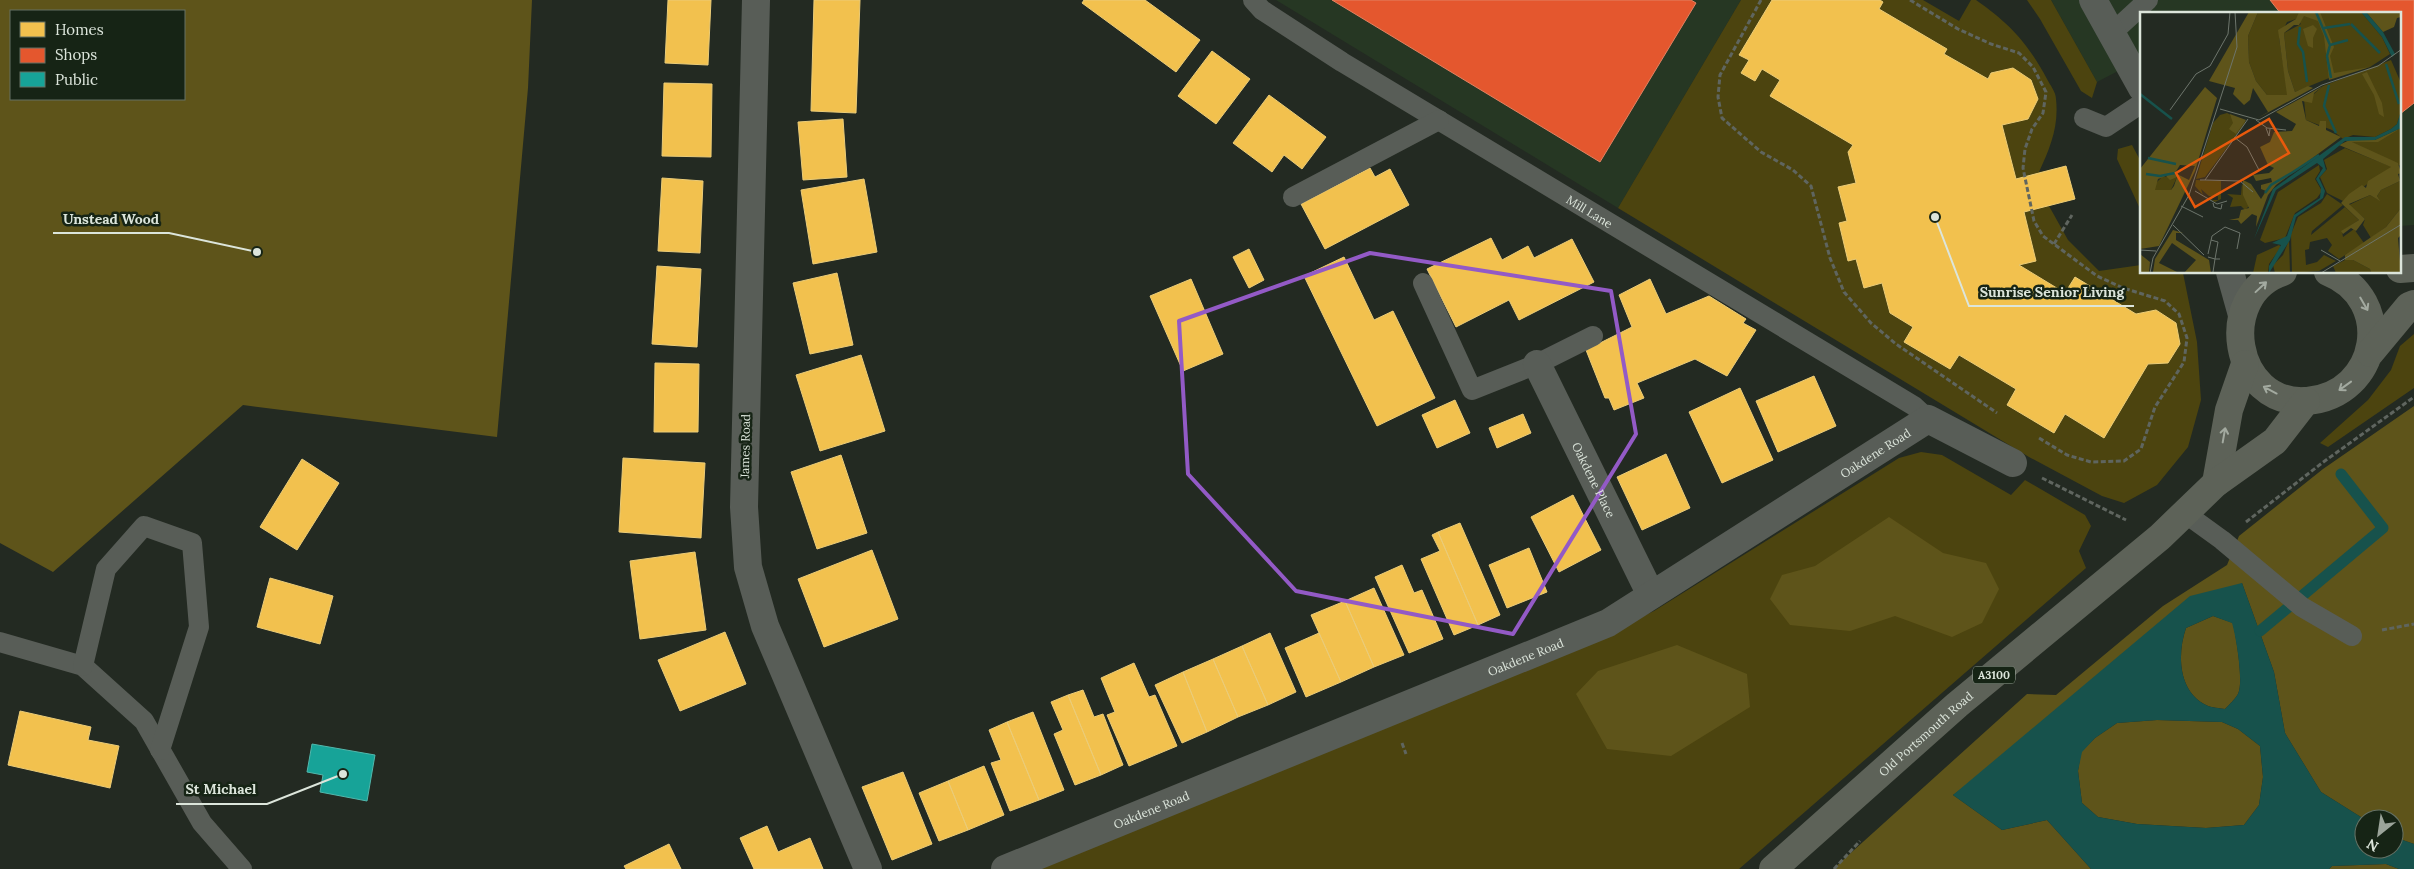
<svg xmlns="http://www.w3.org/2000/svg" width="2414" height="869" viewBox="0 0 2414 869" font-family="Lora,serif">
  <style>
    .built { fill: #263723 }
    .green { fill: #4c440f }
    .forest { fill: #5e541a; fill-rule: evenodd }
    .water { fill: #17524c; fill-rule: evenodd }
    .homes { fill: #f2c14e; stroke: #ebcc78 }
    .shops { fill: #e4572e; stroke: #e28262 }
    .public { fill: #17a398; stroke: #52b7ac }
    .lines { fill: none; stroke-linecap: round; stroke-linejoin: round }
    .stream { stroke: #17524c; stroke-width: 11 }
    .path { stroke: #5f655f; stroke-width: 3; stroke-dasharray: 5 2.5; stroke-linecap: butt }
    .lane { stroke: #585d57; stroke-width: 20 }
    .street { stroke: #585d57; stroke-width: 28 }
    .primary { stroke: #5d6258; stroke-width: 28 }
    .oneway { stroke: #a3aaa0 }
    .marked { fill: none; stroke: #935ac6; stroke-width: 4; stroke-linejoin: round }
    .labels { text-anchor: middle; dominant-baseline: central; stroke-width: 5; stroke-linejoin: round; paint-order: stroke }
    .shield { fill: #162415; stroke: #a1aba0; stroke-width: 1 }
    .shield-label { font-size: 11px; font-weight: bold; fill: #dce5db }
    .street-label { font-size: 12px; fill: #dce5db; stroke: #162415 }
    .inset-river { fill: none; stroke: #17524c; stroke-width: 2.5 }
    .inset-road { fill: none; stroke: #6d756c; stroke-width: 1 }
    .view { fill: #e8590c; fill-opacity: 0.15; stroke: #e8590c; stroke-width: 2.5 }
    .inset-edge { fill: none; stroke: #dce5db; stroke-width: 2.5 }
    .leader { fill: none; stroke: #dce5db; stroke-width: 2 }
    .callout-dot { fill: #dce5db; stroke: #162415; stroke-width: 2 }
    .callout-label { font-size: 14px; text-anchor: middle; font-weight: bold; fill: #dce5db; stroke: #162415; stroke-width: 5; stroke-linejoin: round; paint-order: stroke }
  </style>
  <rect width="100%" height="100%" fill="#232a22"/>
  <path class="built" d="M1276,0H1741L1618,208Z
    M2051,0H2414V225L2400,226V14H2142L2141,59L2097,82Z"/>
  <path class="green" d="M1741,0H1923L1959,21L1971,0H1976C2010,24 2027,42 2047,79C2050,85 2056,92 2056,99C2059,127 2050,148 2039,172L2066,166L2075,199L2049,206L2068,240L2099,271L2141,265L2142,272L2183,273L2197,342L2201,400L2188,447L2157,485L2124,503L2102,496L2029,457L1618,208Z
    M2027,0H2051L2097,82L2092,98L2081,91L2040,19Z
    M2132,145L2141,162V211L2117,159L2118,149Z
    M2414,334V388L2328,447L2320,443L2368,400L2391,370L2400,346Z
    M1921,452L1942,455L2011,495L2025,480L2085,515L2091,526L2079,551L2086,568L1739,869H1037L1542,664L1654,611L1899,458Z"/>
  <path class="forest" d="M0,0H532L528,88L497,437L243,405L53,572L0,543ZM184,11V99H11V11Z
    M2414,406V844L2394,837V819H2364L2321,792L2285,733L2274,672L2242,583L1953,795L2002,830L2047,820L2091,869H1833L2027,694L2056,695L2163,606L2227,565L2239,536L2323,469Z
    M1889,517L1943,553L1986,563L1999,589L1982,623L1952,637L1895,616L1850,631L1790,625L1770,599L1782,575L1815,566Z
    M2213,616L2233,623C2236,637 2244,682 2238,694C2235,699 2229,705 2225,709C2220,708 2211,708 2206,705C2178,691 2177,654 2186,628Z
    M1677,645L1747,674L1750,707L1671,756L1607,749L1576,694L1598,671Z
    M2157,720L2222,722L2238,729L2260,746L2263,777L2259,805L2244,825L2206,828L2137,824L2098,817L2082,803L2078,771L2081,752L2095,738L2117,723Z
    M2386,864L2399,869H2329L2332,866Z"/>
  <path class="water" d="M2242,583L2274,672L2285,733L2321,792L2364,819V849H2394V837L2414,844V869H2399L2386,864L2332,866L2329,869H2091L2047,820L2002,830L1953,795L2190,596ZM2213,616L2232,623C2236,636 2244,683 2238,694C2235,699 2229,705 2225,709C2220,708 2211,708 2206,705C2178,691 2177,654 2186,628ZM2157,720L2222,722L2238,729L2260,746L2263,777L2259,805L2244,825L2206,828L2137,824L2098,817L2082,803L2078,771L2082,752L2095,738L2117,723Z"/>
  <path class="homes" d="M668,0H711L708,65L665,63Z
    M814,0H860L856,113L811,111Z
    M1084,0H1145L1200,40L1176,72L1082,3Z
    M1772,0H1880L1883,2L1879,9L1947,49L1944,54L1988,79L1991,73L2013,68L2031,80L2038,99L2028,119L2002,125L2016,179L2066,166L2075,199L2024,212L2036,261L2019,265L2065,293L2075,277L2136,314L2156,310L2176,323L2180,344L2168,363L2148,364L2104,438L2065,414L2054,433L2007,405L2016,389L1959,355L1950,369L1904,342L1913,327L1890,313L1882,283L1864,288L1856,259L1848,261L1839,223L1847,221L1838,187L1856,183L1848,152L1853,145L1770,96L1780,80L1762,69L1755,81L1741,73L1749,60L1739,55Z
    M1212,51L1250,79L1216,124L1178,96Z
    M664,83L712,84L711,157L662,156Z
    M1269,95L1326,137L1302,169L1284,155L1272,172L1233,143Z
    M843,119L847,177L803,180L798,122Z
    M1370,168L1375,177L1390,169L1409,205L1325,249L1301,204Z
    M662,178L703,181L700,253L658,251Z
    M864,179L877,252L813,264L801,190Z
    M1491,238L1502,260L1528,246L1534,258L1572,239L1594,282L1519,320L1509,300L1456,327L1427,269Z
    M1249,249L1264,280L1249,288L1233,257Z
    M1344,257L1374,320L1393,311L1435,398L1377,426L1304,276Z
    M657,266L701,269L697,347L652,344Z
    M837,273L853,345L810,354L793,283Z
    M1191,279L1223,354L1183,371L1150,296Z
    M1650,279L1666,314L1709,296L1746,319L1743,323L1756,330L1727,376L1695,359L1637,383L1644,398L1614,410L1609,398H1605L1586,350L1632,327L1619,295Z
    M861,355L885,431L820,451L796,375Z
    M655,363L699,364L698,432H654Z
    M1814,376L1836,426L1778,452L1756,401Z
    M1740,388L1773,460L1722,483L1689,412Z
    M1455,400L1470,433L1437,448L1422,415Z
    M1523,414L1531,433L1497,448L1489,428Z
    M1666,454L1690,508L1642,530L1617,477Z
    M841,455L867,533L817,549L791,472Z
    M623,458L705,463L701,538L619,532Z
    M302,459L339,483L297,550L260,527Z
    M1573,495L1601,550L1559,572L1531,517Z
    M1460,523L1500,615L1478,625L1438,532Z
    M1438,532L1478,625L1454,635L1421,559L1440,551L1432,535Z
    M1529,548L1547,592L1507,608L1489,565Z
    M872,550L898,619L824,647L798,579Z
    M695,552L706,630L640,639L630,561Z
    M1402,565L1414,593L1422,590L1443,639L1409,653L1375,577Z
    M270,578L333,596L320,644L257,627Z
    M1374,588L1404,655L1374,667L1345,601Z
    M1345,601L1374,667L1341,682L1311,615Z
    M725,632L746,684L680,711L658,660Z
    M1270,633L1296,692L1268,705L1242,646Z
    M1319,633L1341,682L1306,697L1285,648Z
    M1242,646L1268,705L1238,717L1213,659Z
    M1213,659L1238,717L1207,732L1183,672Z
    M1134,663L1149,697L1155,695L1177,746L1129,766L1107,715L1115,712L1101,678Z
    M1183,672L1207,732L1182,743L1155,685Z
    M1083,690L1094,717L1103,714L1123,765L1101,775L1068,695Z
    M1068,695L1101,775L1075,785L1054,734L1063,730L1051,702Z
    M20,711L91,727L88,740L119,746L110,788L8,765Z
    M1033,712L1064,790L1039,800L1007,722Z
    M1007,722L1039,800L1010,811L991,763L1001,760L989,730Z
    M984,766L1004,815L968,830L948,781Z
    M903,772L932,844L892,860L862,787Z
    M948,781L968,830L939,841L919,793Z
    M767,826L778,852L810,838L823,869H754L740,838Z
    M669,844L681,869H626L624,866Z"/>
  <path class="shops" d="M1332,0H1691L1696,3L1600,162Z
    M2270,0H2414V103L2400,114V14H2281Z"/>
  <path class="public" d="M312,744L375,755L367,801L320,792L323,775L307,772Z"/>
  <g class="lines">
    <path class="stream" d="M2260,631L2383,528L2341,474"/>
    <path class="path" d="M1761,0L1720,75L1718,97L1722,118L1761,152L1793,170L1811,186L1830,258L1844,292L1871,323L1896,344L1997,413
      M1910,0L1958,29L1991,44L2019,53L2033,67L2046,92L2043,113L2032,129L2025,149L2023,168L2034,221L2043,236L2097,276L2123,288L2165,301L2179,314L2187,338L2184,362L2155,407L2141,449L2124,461L2091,462L2067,455L2039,438
      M2054,244L2072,215
      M2042,478L2126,520
      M2246,522L2322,463L2414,397
      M2382,630L2414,624
      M1402,743L1406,754
      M1834,869L1860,841"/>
    <g class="lane">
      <path id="s1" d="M1253,0L1262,10L1342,62L1914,406L1928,419"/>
      <path d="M2112,33L2148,0"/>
      <path d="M2084,118L2106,127L2142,103"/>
      <path d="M1293,197L1439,120"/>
      <path d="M1423,283L1472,390L1537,364L1593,336"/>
      <path d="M2186,514L2222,540L2302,607L2352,636"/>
      <path d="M0,642L83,666L144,721L202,823L242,869"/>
      <path d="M83,666L106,569L144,526L192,543L199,627L160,750"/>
    </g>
    <g class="street">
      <path d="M756,0L744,507L748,567L765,626L868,869"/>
      <path d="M2093,0L2142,88"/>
      <path d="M2230,272L2242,315"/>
      <path id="s2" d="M1537,364L1651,595"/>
      <path id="s3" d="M1005,869L1608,623L1928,419L2013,463"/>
    </g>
    <g class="primary">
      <path d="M2400,269L2414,268"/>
      <path d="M2283,272C2215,294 2232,406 2307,401C2380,395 2396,299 2328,272"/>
      <path d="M2370,353L2409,306L2414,304"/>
      <path d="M2216,483L2229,410L2245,364"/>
      <path id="s4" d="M1773,869L1957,705L2160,537L2216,483L2275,441L2306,401"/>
    </g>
  </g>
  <defs><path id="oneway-shaft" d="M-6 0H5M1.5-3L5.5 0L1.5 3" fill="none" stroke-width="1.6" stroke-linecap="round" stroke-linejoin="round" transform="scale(1.25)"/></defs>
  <g class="oneway">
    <use href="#oneway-shaft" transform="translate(2261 287) rotate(-43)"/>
    <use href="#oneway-shaft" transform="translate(2364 304) rotate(60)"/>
    <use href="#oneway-shaft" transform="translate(2345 386) rotate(144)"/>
    <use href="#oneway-shaft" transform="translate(2270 390) rotate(-152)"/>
    <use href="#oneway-shaft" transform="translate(2224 435) rotate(-80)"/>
  </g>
  <path class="marked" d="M1370,253L1611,291L1636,434L1513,634L1296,591L1188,474L1179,321Z"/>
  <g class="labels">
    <rect class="shield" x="1973" y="666.5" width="42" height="17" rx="4"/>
    <g class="shield-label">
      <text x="1994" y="675">A3100</text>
    </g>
    <g class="street-label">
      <text stroke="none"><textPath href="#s1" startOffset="398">Mill Lane</textPath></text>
      <text transform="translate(745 446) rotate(-89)">James Road</text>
      <text stroke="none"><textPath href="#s3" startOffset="968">Oakdene Road</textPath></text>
      <text stroke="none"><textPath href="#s2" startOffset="129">Oakdene Place</textPath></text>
      <text stroke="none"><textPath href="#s3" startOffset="562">Oakdene Road</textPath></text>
      <text stroke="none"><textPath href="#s4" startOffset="204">Old Portsmouth Road</textPath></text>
      <text stroke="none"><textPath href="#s3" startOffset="158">Oakdene Road</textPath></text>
    </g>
  </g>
  <g transform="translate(2140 12)">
    <rect width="261" height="261" fill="#232a22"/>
    <path d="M118,0L222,1L242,25L250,42L230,55L189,66L155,80L148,59L144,21L161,12L156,7L147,10L139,26L148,83H127L116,69L109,50L108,24ZM251,48L261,71V99L257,112L251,117L235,125L213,123L203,127L192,118L166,108L164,87L167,88L183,74ZM87,101L106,110L65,165L56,167L73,111L80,103ZM261,116V154L211,130L214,126L235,128ZM205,136L252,155L203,189L187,181L180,165L187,157L184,148ZM179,153L180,159L175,167L182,179L177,186L155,201L145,226L125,231L120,228L138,180ZM259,160L261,161V196L246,215L231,226L223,213L225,207L209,193L230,183L239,188L237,184L241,178L260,169ZM22,165H37L31,178H15L14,173ZM56,168L81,169V187L75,190L65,184L73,188H78V184H69L61,177L63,183L55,174ZM102,171L110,193L105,198L101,194L90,195L93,186L87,182L101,183ZM187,182L203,193L172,219L171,223L205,195L219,208L202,219L203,225L214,217L224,231L199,247L188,239L192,233L187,226L170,230L169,237L165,238L166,253L177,250L184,243L196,249L179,259L152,261L151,222L158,205L181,191ZM149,228L150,261H135L133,253L143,243ZM139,233L141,235L129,252L128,261H113L117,243ZM205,248H213L230,257L231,261H196L193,254Z" fill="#4c440f"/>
    <path d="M109,0H118L108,24L109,50L116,69L127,83H147L138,18L156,7L159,0H180L194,35L190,44L194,61L230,55L189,68L184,24L178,9L164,4L159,13H154L144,21L148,59L155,80L168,74L173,76L116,107L128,100L113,76L110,88L104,93L93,82L95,76L69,69ZM226,0H261V5L257,6L254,15L243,20ZM173,13L177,17L173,26V36L168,34L163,17ZM227,60L242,91L244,105L239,102L234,83L222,62ZM183,74L174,81L172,91L162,89L166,108L179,114L180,109H186V118L201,125L136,173L128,183L116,215L117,204L112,202L101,212L98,208H89L99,206L101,198L109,196L103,183V168L111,172L121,187L126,179L121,177V173L132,170L131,166L116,169L113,163L129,161L134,156L128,153L120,135L130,130L134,120L152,119L156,112L136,100ZM65,75L77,86L55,159L19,234L0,237V157ZM40,153L55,154L49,168L35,161ZM26,164L30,168L37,165L34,174L31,178H15L18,167ZM90,102L106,108L96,122L89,117L93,111ZM261,116L238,130H212L258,151L261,161L258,162L260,169L241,178L237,184L240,189L230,183L209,192L225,207L216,219L211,216L203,222L201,219L219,208L201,191L209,182L222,173L226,176L228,169L251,155L199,133L214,126L235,128ZM261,196V223L258,226L261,261H231L230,257L213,248H205V243L246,215ZM33,218L43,221H36V228L69,248L71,261H44L56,248L32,231L19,251L39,261L13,260L15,247ZM0,242L10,250L9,261H0Z" fill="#5e541a" fill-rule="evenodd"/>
    <path d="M221,0H226L243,20L255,42L252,45L242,25ZM261,99V116L235,128L205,129L183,147L186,158L179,166L185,179L183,186L156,205L150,228L129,261V254L141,233L132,231L147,224L154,203L180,186L181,176L176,167L183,156L177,151L136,178L114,227L133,177L205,125H235L251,117L257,112Z" fill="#17524c"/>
    <path class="inset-river" d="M176,0L190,33L187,44L191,66M211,12L240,41M160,15L158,32L163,40L167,70M184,16L210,12M190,33L208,28M246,52L259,92M189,73L184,94L196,121M0,82L32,107M8,146L36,152M153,160L179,143M6,162L20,164L35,161M125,181L131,173L153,160"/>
    <path class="inset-road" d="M80,97L119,108L182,73L238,54L262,37M30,98L56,62L70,54L88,22L90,0M116,108L127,116L146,118M126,116L129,124L130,117M94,125L107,135L119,158M60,168H65L108,107M65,168L100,169L113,180M55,179L77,192L87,189M73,191L74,195L81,197L82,192M41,194L63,205M33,213L64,243M71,228L78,230L75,247H80M0,238L16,239M181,238L200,249M68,242L72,224L85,215L100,221L97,237M68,245L75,247L73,260M10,261L13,246L49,183L75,103L97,35L95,0M181,261L262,212"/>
    <path class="view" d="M129,107L149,141L55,195L36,161Z"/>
    <rect width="261" height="261" class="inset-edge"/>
  </g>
  <path class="leader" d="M257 252L169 233H53M1935 217L1969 306H2134M343 774L267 804H176"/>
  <g class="callout-dot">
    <circle cx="257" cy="252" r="5"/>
    <circle cx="1935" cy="217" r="5"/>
    <circle cx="343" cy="774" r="5"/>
  </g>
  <g class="callout-label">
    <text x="111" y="224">Unstead Wood</text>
    <text x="2052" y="297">Sunrise Senior Living</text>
    <text x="221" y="794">St Michael</text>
  </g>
  <rect x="10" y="10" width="175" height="90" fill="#162415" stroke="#657164"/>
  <rect x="20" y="22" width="25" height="15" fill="#f2c14e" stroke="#657164"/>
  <text x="55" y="35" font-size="15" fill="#dce5db">Homes</text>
  <rect x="20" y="48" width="25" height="15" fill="#e4572e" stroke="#657164"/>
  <text x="55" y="60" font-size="15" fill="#dce5db">Shops</text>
  <rect x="20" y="72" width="25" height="15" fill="#17a398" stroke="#657164"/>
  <text x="55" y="85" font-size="15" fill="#dce5db">Public</text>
  <g transform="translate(2379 834) rotate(210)"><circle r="24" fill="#162415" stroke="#657164"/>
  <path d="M0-4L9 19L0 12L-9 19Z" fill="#9ba49a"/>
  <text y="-8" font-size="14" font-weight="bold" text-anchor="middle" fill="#dce5db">N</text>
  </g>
</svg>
